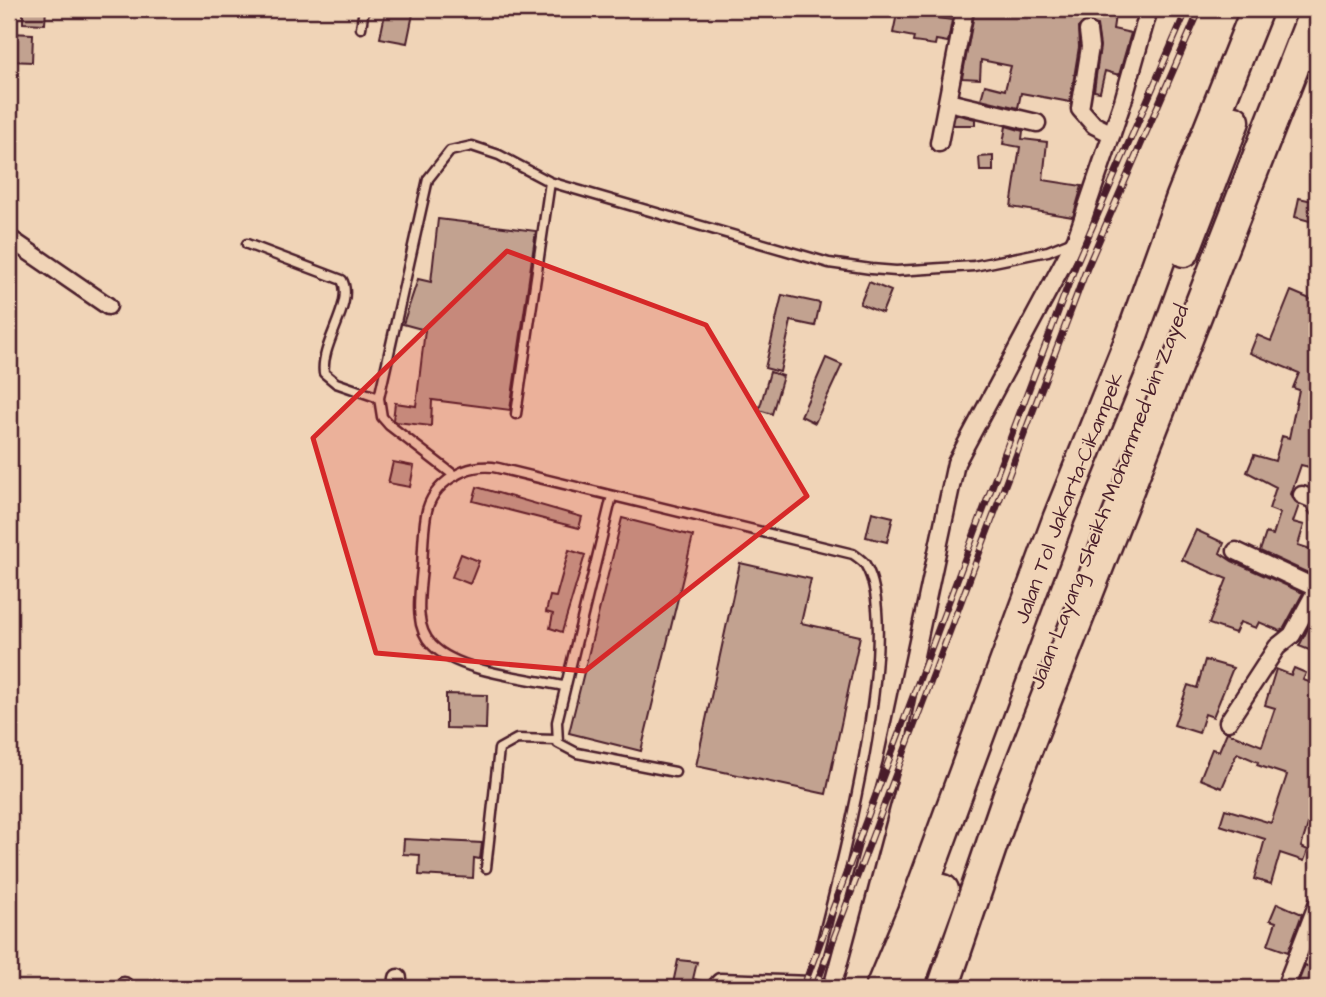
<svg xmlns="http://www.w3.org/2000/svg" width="1326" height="997" viewBox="0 0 1326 997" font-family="'Architects Daughter',sans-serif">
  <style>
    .building { fill: #c2a290; stroke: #4a1f2b; stroke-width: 2 }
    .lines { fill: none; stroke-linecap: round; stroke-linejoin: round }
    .service-casing { stroke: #4a1f2b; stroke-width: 13 }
    .minor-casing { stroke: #4a1f2b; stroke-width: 21 }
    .motorway-casing { stroke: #4a1f2b; stroke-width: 35 }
    .service { stroke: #f0d4b7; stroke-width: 8 }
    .minor { stroke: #f0d4b7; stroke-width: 16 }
    .motorway { stroke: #f0d4b7; stroke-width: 30 }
    .rail-casing { stroke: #4a1f2b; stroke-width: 7 }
    .rail { stroke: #f0d4b7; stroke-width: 4.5; stroke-dasharray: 13; stroke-linecap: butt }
    .marked { fill: #d62828; fill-opacity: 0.2; stroke: #d62828; stroke-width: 5; stroke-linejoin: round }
    .labels { text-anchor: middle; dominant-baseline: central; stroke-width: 5; stroke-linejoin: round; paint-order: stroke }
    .street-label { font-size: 21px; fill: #4a1f2b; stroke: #f0d4b7 }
  </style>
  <rect width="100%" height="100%" fill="#f0d4b7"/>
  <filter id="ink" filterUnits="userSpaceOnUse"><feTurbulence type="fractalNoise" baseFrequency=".0143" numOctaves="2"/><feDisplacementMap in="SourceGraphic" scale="14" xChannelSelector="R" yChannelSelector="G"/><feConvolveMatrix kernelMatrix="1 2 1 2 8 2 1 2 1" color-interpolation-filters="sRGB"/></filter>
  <g filter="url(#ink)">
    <path class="building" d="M23,9H46L45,24L23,23Z
      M386,9H414L407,43L380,38Z
      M898,9H939L937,18L952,20L948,42L936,40L935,45L913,42L914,37L893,33Z
      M975,9H1116L1113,29L1131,33L1119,75L1105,71L1100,92L1094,91L1100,46L1097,25L1086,21L1078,28L1079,47L1070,102L1021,93L1018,108L981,99L985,85L1005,90L1011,66L981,60L980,79L962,78Z
      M9,33L33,34L32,62L9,61Z
      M955,114L975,119V125H953Z
      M1006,126L1023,131L1022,139L1047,142L1043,180L1082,186L1073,217L1011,207L1020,147L1003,144Z
      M993,156V171H980L979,157Z
      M1299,198L1317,202V223L1295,217Z
      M438,219L536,231L510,410L432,400L431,426L396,422L393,420L395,403L416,406L425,330L403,324L418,279L431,282Z
      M869,282L891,291L882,313L860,304Z
      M1291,291L1317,302V469L1301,465L1291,494L1299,505L1293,522L1304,525L1298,545L1317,551V577L1260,551L1266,533L1273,535L1280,513L1269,509L1276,487L1247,472L1254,455L1275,461L1282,436L1289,438L1299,390L1293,388L1299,373L1250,353L1257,335L1271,341Z
      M782,295L820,303L815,326L791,321L780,372L765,368Z
      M826,358L842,365L815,423L801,416Z
      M770,372L783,376L772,414L759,410Z
      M393,462L414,466L410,487L388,483Z
      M477,487L582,517L579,528L473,501Z
      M872,512L893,517L887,542L866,537Z
      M622,518L693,536L641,751L569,733Z
      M1196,530L1224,543L1220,553L1232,561L1303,593L1284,628L1280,631L1259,622L1256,628L1240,622L1235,633L1209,624L1227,579L1182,560Z
      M569,550L585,555L562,632L550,628L553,614L546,612L550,596L556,597Z
      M461,554L479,561L470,584L452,577Z
      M740,563L811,579L801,623L860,636L826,794L696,766Z
      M1317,611V653L1299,646Z
      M1205,660L1233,668L1213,717L1205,714L1199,733L1174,725L1188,685L1197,688Z
      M1294,668L1306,673L1303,680L1315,684L1311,696L1317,698V810L1313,808L1301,847L1308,850L1304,861L1280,853L1271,884L1254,879L1265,839L1220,825L1225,809L1271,823L1287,775L1257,765L1258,762L1237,753L1222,788L1200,779L1212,749L1219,751L1227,732L1262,746L1275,708L1265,705L1276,669L1291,675Z
      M446,694L487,695L486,729L446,728Z
      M404,839L482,843L480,859L474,858L473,878L419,875L420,855L403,854Z
      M1277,903L1302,914L1288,952L1268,945L1276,922L1270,920Z
      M678,960L697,962L693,979L707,982L705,988H672Z
      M1305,965L1315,969L1308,988H1296Z"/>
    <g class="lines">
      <g class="service-casing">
        <path id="service" d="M582,9L596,12
          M361,28L364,9
          M247,244L342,280C355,303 320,344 324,373L336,383L379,398
          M516,414L550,182
          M455,476L389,425L382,417L379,398L428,179L450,151L472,146L499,155L550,182L829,263L871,269L896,271L974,266L1048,251L1073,241
          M612,496L557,722L558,743L577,753L675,772
          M563,686C527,678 458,672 432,645C413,626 420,593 422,568C423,551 423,532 426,515C431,483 468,461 498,468L853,554C857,557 863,561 865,564C908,634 831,902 811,985
          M486,868L499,749L517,739L557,740"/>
      </g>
      <g class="minor-casing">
        <path id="minor" d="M1088,31L1090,47L1080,109L1094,125L1112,134
          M948,102L1037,123
          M939,143L965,9
          M9,238L108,306
          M1302,495L1314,500L1317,507
          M1236,551L1316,588
          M1228,722L1277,647L1292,635L1317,589
          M124,988V986
          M397,988L398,978
          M715,988L720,982L811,985L826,988
          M832,988L892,763L956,463L1076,239L1123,101L1149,9
          M1285,988L1317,905"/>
      </g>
      <g class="motorway-casing">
        <g id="motorway">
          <path d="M1184,251L1234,121"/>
          <path id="s1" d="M881,988L917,902L1059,517L1130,341L1182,197L1257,9"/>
          <path d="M907,988L943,890"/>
          <path d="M943,988L1009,794L1316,9"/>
        </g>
      </g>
      <use href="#service" class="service"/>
      <use href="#minor" class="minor"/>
      <use href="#motorway" class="motorway"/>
      <g class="rail-casing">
        <path id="rail" d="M803,988L1076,264L1187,9
          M815,988L1087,268L1200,9"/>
      </g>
      <use href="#rail" class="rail"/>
    </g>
  </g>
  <path class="marked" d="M507,251L706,325L807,496L585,671L376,653L313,438Z"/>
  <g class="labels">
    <g class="street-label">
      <text transform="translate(1109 497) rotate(-69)">Jalan Layang Sheikh Mohammed bin Zayed</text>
      <text stroke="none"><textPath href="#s1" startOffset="525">Jalan Tol Jakarta–Cikampek</textPath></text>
    </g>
  </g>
  <rect width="1326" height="997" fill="none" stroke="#f0d4b7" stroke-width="35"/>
  <rect x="18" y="18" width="1291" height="962" fill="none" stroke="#4a1f2b" stroke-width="2.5" filter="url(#ink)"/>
</svg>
